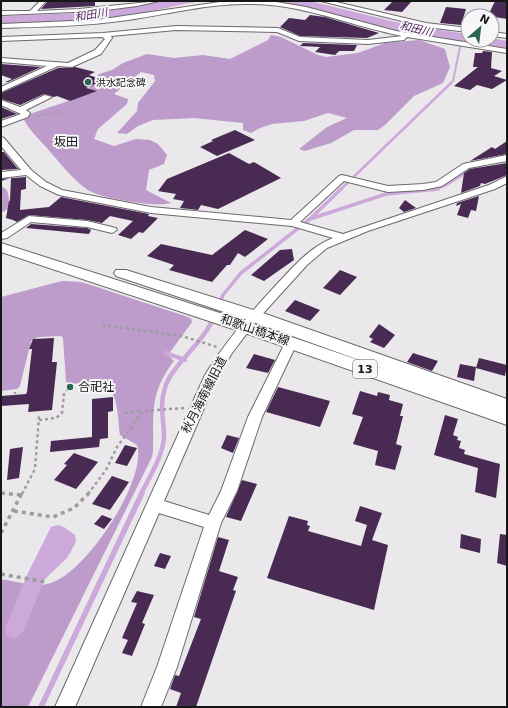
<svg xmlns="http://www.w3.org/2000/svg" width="508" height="708" viewBox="0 0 508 708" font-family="'DejaVu Sans','Noto Sans JP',sans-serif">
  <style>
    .forest { fill: #bd9bcb }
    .water { fill: #cca9da }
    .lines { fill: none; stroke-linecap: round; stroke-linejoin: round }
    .stream-far4 { stroke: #cca9da; stroke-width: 2 }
    .stream-far3 { stroke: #cca9da; stroke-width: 2.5 }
    .stream-far2 { stroke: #cca9da; stroke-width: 3.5 }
    .stream-far1 { stroke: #cca9da; stroke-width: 4.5 }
    .stream { stroke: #cca9da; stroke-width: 5.5 }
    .building { fill: #482a53 }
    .minor-casing { stroke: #6b696c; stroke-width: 2 }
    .major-casing { stroke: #6b696c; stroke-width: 2 }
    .path-far2 { stroke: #9e9c9e; stroke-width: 1.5; stroke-dasharray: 1.5 1.5; stroke-linecap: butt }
    .path-far1 { stroke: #9e9c9e; stroke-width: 2.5; stroke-dasharray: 3 3; stroke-linecap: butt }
    .path { stroke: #9e9c9e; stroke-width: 3.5; stroke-dasharray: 4 4; stroke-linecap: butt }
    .minor { fill: #fff; fill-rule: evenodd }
    .major { fill: #fff; fill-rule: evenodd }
    .poi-dot { fill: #2b6650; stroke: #f7f6f8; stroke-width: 1.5 }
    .labels { text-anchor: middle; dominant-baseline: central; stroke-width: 4; stroke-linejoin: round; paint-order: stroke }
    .far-poi-label { font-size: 10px; fill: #171617; stroke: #f7f6f8; text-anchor: start }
    .far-water-label { font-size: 11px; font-style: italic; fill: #4f245f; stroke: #f7f6f8 }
    .shield { fill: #f7f6f8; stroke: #5a595a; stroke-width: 1 }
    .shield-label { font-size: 11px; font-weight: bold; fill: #171617 }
    .far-quarter-label { font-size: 12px; fill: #171617; stroke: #f7f6f8 }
    .street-label { font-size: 12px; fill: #171617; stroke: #f7f6f8 }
    .poi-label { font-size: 12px; fill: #171617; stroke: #f7f6f8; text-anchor: start }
  </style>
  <rect width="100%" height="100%" fill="#eae8eb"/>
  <path class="forest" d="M271,35L281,37L318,55L326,57L358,53L385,43L419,40L445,49L450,67L443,83L414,96L385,125L378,130H354L331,143L305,151L299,149L327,127L347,118L328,113L304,121L272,124L260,128L251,133L243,130V123L194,118L153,120L138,126L127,134L117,133L137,111L138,103L155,81L154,75L141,72L114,94L128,99L127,104L98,129L94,139L114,146L136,139L150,140L158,144L167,155L164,164L149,170L146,190L171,203C158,208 99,198 88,190C72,179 60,163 47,148C39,139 30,131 24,120L27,115L77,98L86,92L99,74L112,70L123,63L147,54L174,58L203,55L230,59L268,40Z
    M1,186L7,190L11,207L1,213Z
    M62,281L81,282L94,286L191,318L192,322L168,355L174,361C149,394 154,412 153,451L152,457L28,707H1V579C13,581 35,587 47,584C83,578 148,480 137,445L120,435C117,415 120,380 91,382C84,383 73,385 66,382L63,338L61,336L38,337L31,341L20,386L17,389L1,391V297Z"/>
  <path class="water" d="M165,1H205C181,3 158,11 135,14C91,21 46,23 1,24V16L86,13Z
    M265,1H310L412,26L468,34V40H492V38L507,41V48L402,32L291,4Z
    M58,525L64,527L75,535L76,542L71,551L67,558L44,580L24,631L14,639L7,636L5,628L27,575L51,527Z"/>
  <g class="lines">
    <path class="stream-far4" d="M450,84L453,81L462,37"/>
    <path class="stream-far3" d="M340,190L451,83
      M434,190C452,185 463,171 480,166"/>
    <path class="stream-far2" d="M310,219L386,194L438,189
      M210,324L223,295L241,273L310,219L341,189"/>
    <path class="stream-far1" d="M166,353L185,360
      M141,494C150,476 163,456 164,437C164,419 159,406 165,388C171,366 200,346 211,323"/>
    <path class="stream" d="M41,707L142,493"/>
  </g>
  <path class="building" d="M48,1H95V6L41,9Z
    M393,1H412L402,12L384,10Z
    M495,1H507V19L488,16Z
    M446,7L466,9L461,25L440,23Z
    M310,15L325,17L379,33L367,38L300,36L280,27L289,18L305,20Z
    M303,43L357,45L354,51H339L335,55L315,52L320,47L300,46Z
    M483,51L492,52L491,68L502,71L494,76L507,80L492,89L477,85L470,90L454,86L478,67H473L475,53H482Z
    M1,64L41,67L8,82H5L12,79L1,75Z
    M75,67L95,72L89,75L103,80L86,88L97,91L70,101L57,96L54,97L44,94L20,105L1,99V93L58,68Z
    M1,107L17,114L1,119Z
    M235,130L255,140L217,156L200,147L213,141L211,140Z
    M507,141V154L470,161L492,147L495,149Z
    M1,152H4L18,169L1,170Z
    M229,153L249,164L254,162L281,178L218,209L201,205L198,210L180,208L184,201L173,199L176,194L158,191L167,179Z
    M507,163V175L485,184L481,183L480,186L461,193L464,173L470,169Z
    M26,177V189L21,190L20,210L49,207L61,197L149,214L148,216L158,218L143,233L139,232L131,239L118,235L133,221L110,216L102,223L87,220L29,215L17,222L13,220L6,218L9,201H10L11,178L1,181V179Z
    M479,196L476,211L471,210L468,218L457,215L461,204L456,206L457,203Z
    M405,200L416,208L404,212L399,208Z
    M31,224L87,228L91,230L89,234L26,228Z
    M245,230L268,239L245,257L238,253L230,265H227L212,282L169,270L174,265L147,256L161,244L212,255Z
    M292,249L294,260L264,281L251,275L280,250Z
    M340,270L357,277L340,295L323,288Z
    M295,300L320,310L310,321L285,311Z
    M379,324L395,335L384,348L370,342L373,339L369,337Z
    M54,338L52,362H57L52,410L28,412L29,404L1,406V396L26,394L27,392L32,349H29L33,339Z
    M413,353L438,361L432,371L407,362Z
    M254,354L275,360L268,373L246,368Z
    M479,358L507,365L505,376L476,368Z
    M460,364L476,367L474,381L457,377Z
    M278,387L330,401L320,427L266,412Z
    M360,391L377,396L378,392L390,395L389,400L403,404L400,416H403L396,444L402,446L395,470L375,465L378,451L353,444L363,417L352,414Z
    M113,397V411L108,412V438L100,439L99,447L50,452L51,441L92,437V399Z
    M445,415L458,419L453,435L458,437L457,440L461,441L459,448L465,450L464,454L500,464L496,498L475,492L478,468L434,455Z
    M227,435L239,438L233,453L221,448Z
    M125,445L137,448L127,466L115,463Z
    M23,447L19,478L7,480L10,449Z
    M74,453L98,462L76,489L54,480L67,465L64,464Z
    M112,476L129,482L110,510L92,504Z
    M242,480L257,484L241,521L226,517Z
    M360,506L382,513L372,540L388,545L374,610L267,578L289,516L308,521L307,525L310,526L308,531L361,546L367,525L355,521Z
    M102,515L112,519L104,529L94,524Z
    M461,534L481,539L480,553L460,548Z
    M500,534L507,535V566L497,563Z
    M218,537L229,540L219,571L238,577L233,590L236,591L196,707H176L181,693L170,689L175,675L179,676L201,619L194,617Z
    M160,553L171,556L165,569L154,566Z
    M137,591L154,595L142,623L145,624L132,656L122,653L128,640L122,638L137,603L131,602Z"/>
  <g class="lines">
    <g class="minor-casing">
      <path id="minor" d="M40,1H46L37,11L79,9L159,1L137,6L98,11L1,15V11H30Z
        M270,1L306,7L396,31L507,49V53L407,37L404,40L368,44L299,41L277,32L176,30L111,36L112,38L101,54L72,67L58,66L1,92V87L47,66L1,62V58L68,63L95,50L105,39L102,37L1,41V37L103,33L176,26L278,28L300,37L368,40L402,36C351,26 303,4 251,4C209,3 169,14 128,20C86,26 43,27 1,28V24L96,20L220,2Z
        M321,1H332L426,23L468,28V32L426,27Z
        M492,32L507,34V38L492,36Z
        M45,95L52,97L26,110L30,113L28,117L1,127V121L21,114L1,105V100L20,107Z
        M1,137L4,138L31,170L46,182L62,190L151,207L291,220L339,176L342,175L388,186L423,184L436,182L463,164L507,155V161L469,168L442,186L423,190L388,192L344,181L300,222L343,234L489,185L507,176V183L495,189L368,231L327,248L307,265L258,319L232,353L217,378L164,501L209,515L221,491L248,417L285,343L286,340H296L297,343L262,417L237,491L221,523L177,667L161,707H141L157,667L204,527L159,513L75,707H55L205,375C226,341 250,313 277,284C294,266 310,247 333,238L292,226L151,213L59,195L40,186L26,175L1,178V172L21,170L1,146Z
        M29,216L87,221L116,228L117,230L112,233L87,227L31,222L7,238L1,239V233Z"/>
    </g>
    <g class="major-casing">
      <path id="major" d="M1,243L251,323L390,371L248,320L116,276L114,273L116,270H126L260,312L507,399V425L239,331L1,252Z"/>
    </g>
    <path class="path-far2" d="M35,116L61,112"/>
    <path class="path-far1" d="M102,325L182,336L217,347
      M15,392V394
      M125,413L143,411
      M39,420L56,418L62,413L64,393L68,389
      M1,493L7,494
      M22,494L35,469L39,416
      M88,494L106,470L117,447L143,411L184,408"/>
    <path class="path" d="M1,493L22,495
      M14,511L53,517L74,508L89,493
      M1,533L22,493
      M1,574L45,582"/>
    <use href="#minor" class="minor"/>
    <use href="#major" class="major"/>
  </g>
  <g class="poi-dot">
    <circle cx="88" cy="82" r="4"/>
    <circle cx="70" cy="387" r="4"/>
  </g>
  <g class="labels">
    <g class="far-poi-label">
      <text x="96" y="82">洪水記念碑</text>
    </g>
    <g class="far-water-label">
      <text transform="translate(91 15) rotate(-9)">和田川</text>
      <text transform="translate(416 29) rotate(13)">和田川</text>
    </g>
    <rect class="shield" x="353" y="360" width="24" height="18" rx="3"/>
    <g class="shield-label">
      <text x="365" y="369">13</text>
    </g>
    <g class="far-quarter-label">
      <text x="66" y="142">坂田</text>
    </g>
    <g class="street-label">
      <text transform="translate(255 330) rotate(19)">和歌山橋本線</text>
      <text transform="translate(204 395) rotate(-63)">秋月海南線旧道</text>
    </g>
    <g class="poi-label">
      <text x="78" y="387">合祀社</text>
    </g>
  </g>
  <rect width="508" height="708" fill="none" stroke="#171617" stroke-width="4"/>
  <g transform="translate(480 28) rotate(28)"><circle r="19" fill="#f7f6f8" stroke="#9d9c9e"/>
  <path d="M0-3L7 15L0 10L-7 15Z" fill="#2b6650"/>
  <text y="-6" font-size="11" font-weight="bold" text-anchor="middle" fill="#171617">N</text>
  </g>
</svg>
